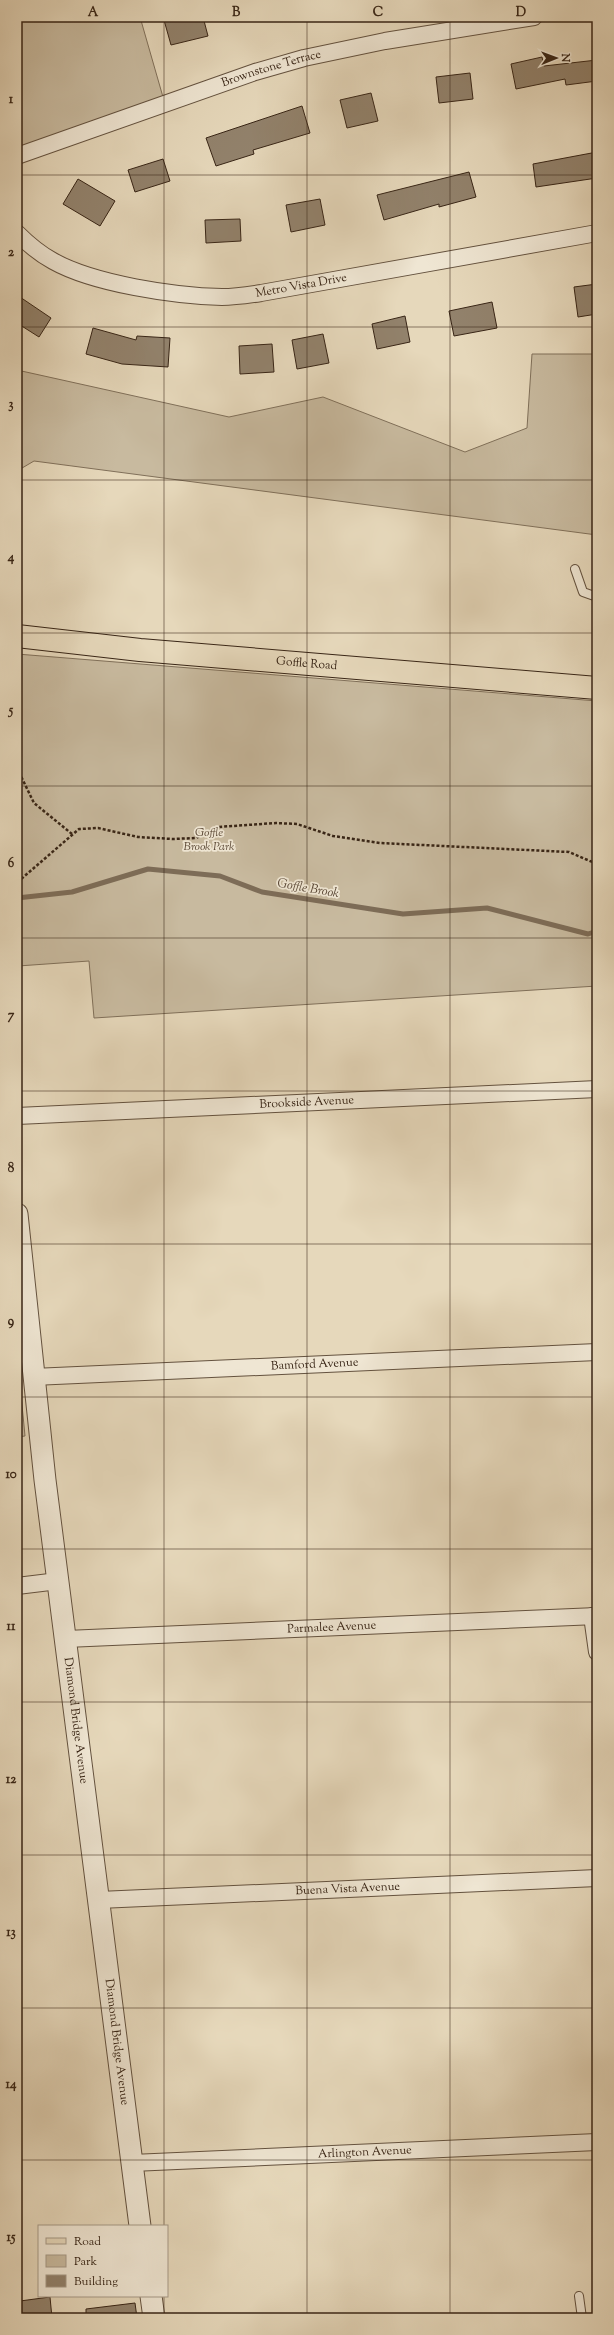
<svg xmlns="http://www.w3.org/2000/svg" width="614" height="2335" viewBox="0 0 614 2335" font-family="'Sorts Mill Goudy',serif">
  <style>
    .green { fill: #c8ba9f; stroke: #80705a }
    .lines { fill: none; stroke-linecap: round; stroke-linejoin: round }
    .stream { stroke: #7d6c57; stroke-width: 5 }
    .building { fill: #92826c; stroke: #382516 }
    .service-casing { stroke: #64523f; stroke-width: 10 }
    .minor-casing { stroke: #64523f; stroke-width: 18 }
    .tertiary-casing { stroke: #64523f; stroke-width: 23 }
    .primary-casing { stroke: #382516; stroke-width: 24 }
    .path { stroke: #382516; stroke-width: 2.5; stroke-dasharray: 3 2; stroke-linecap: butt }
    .service { stroke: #efe6d3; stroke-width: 8 }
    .minor { stroke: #efe6d3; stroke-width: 16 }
    .tertiary { stroke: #efe6d3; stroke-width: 21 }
    .primary { stroke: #e6d8bb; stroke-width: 22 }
    .grid { fill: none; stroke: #382516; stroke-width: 1; stroke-opacity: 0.55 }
    .labels { text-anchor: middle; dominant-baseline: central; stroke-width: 3.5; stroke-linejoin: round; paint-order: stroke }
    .street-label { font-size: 12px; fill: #382516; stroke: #efe6d3 }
    .park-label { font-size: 12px; font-style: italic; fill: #5c4a38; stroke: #efe6d3 }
    .water-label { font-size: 13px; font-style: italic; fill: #5a4837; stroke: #efe6d3 }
    .neatline { fill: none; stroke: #382516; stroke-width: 1.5 }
    .grid-label { font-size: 13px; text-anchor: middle; font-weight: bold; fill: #382516 }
  </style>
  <rect width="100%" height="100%" fill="#e6d8bb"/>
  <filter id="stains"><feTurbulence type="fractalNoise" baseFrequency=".005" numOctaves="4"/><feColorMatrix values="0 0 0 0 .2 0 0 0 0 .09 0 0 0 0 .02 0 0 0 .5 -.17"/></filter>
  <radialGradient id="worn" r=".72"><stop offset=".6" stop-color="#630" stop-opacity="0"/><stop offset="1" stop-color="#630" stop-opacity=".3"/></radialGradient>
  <path class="green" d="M17,17H140L165,104L17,154Z
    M532,354H597V535L34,461L17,471V370L229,417L323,397L465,452L527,428Z
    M17,654L597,701V986L94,1018L89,961L18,966Z
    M17,1353L25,1436L17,1437Z"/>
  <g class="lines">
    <path class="stream" d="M17,898L72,892L148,869L220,876L262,892L403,914L487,908L588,934L597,931"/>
  </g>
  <path class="building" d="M175,17H203L208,36L171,45L164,20Z
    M542,57L544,66L597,60V81L566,85L565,79L516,89L511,64Z
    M470,73L473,99L439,103L436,77Z
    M371,93L378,121L347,128L340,100Z
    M302,106L310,133L253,150L254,154L216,166L206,138Z
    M597,152V178L536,187L533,164Z
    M163,159L170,181L135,192L128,170Z
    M469,172L476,197L439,207V204L384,220L377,195Z
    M78,179L115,201L100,226L63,204Z
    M320,199L325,225L291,232L286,205Z
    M240,219L241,241L206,243L205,220Z
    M597,284V314L578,317L574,287Z
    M17,295L51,318L39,337L17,323Z
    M492,302L497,328L454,336L449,311Z
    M405,316L410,342L377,349L372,324Z
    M93,328L136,340L137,336L170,338L168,367L122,364L86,354Z
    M323,334L329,363L297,369L292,340Z
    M272,344L274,372L240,374L239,346Z
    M50,2297L52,2318H22L20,2301Z
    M135,2303L137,2318H86V2309Z"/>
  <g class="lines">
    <g class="service-casing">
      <path id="service" d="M575,569L583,592L597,597
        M579,2296L582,2318"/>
    </g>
    <g class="minor-casing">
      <g id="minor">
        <path id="s1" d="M17,156L255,72L304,58L385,41L534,17"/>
        <path id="s2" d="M17,233C28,244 40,254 53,261C94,284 175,296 222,297C235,297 248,295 261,293L597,233"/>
        <path id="s3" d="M17,1116L597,1089"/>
        <path id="s4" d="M33,1377L597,1352"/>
        <path d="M17,1586L58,1581"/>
        <path d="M592,1616L597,1652"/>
        <path id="s5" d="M66,1639L597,1616"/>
        <path id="s6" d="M99,1900L597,1878"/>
        <path id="s7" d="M132,2163L597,2142"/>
      </g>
    </g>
    <g class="tertiary-casing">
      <g id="tertiary">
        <path id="s8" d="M17,1214L45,1480L140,2226"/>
        <path d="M151,2296L154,2318"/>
      </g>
    </g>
    <g class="primary-casing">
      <g id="primary">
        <path id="s9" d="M17,636L140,650L597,688"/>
      </g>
    </g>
    <path class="path" d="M17,768L34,803L72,834
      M17,881L20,880L79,829L98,828L138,837L173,839L196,838L218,827L276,823L297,824L333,836L380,843L569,852L597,864"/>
    <use href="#service" class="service"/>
    <use href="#minor" class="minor"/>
    <use href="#tertiary" class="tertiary"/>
    <use href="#primary" class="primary"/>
  </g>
  <path class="grid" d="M164,17V2226M307,17V2318M450,17V2318M17,175H597M17,327H597M17,480H597M17,633H597M17,786H597M17,938H597M17,1091H597M17,1244H597M17,1397H597M17,1549H597M17,1702H597M17,1855H597M17,2008H597M17,2160H597M164,2296V2318"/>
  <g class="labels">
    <g class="street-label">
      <text stroke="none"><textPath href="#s1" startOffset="269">Brownstone Terrace</textPath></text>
      <text stroke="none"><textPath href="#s2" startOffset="300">Metro Vista Drive</textPath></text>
      <text stroke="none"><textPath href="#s9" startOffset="291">Goffle Road</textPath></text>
      <text stroke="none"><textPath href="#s3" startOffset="290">Brookside Avenue</textPath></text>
      <text stroke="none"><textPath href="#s4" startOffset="282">Bamford Avenue</textPath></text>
      <text stroke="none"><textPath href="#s5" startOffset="266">Parmalee Avenue</textPath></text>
      <text stroke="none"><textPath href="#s8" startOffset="510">Diamond Bridge Avenue</textPath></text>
      <text stroke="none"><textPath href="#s6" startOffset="249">Buena Vista Avenue</textPath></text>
      <text stroke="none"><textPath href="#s8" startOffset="834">Diamond Bridge Avenue</textPath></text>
      <text stroke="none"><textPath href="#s7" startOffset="233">Arlington Avenue</textPath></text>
    </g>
    <g class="park-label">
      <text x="209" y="833">Goffle<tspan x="209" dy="14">Brook Park</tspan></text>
    </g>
    <g class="water-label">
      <text transform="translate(308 889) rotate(10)">Goffle Brook</text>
    </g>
  </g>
  <rect width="614" height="2335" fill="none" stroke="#e6d8bb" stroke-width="44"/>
  <rect x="38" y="2225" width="130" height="72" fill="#efe6d3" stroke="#a69987"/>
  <rect x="46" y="2238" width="20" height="6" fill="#e6d8bb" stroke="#a69987"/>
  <text x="74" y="2245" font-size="12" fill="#382516">Road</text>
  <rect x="46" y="2255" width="20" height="12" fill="#c8ba9f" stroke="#a69987"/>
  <text x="74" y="2265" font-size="12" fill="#382516">Park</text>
  <rect x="46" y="2275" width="20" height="12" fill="#92826c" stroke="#a69987"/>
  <text x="74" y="2285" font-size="12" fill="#382516">Building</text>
  <g transform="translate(556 58) rotate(89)" stroke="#efe6d3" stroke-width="3" paint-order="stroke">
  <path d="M0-3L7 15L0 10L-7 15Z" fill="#382516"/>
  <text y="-6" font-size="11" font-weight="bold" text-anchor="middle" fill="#382516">N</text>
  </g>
  <rect x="22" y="22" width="570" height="2291" class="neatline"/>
  <g class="grid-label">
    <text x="93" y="16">A</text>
    <text x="236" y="16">B</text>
    <text x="378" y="16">C</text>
    <text x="521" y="16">D</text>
    <text x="11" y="103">1</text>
    <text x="11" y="256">2</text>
    <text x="11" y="408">3</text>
    <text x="11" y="561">4</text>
    <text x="11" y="714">5</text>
    <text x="11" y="867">6</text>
    <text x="11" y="1019">7</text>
    <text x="11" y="1172">8</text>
    <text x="11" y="1325">9</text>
    <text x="11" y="1478">10</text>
    <text x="11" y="1630">11</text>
    <text x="11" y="1783">12</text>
    <text x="11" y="1936">13</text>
    <text x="11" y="2088">14</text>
    <text x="11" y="2241">15</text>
  </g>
  <rect width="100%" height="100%" filter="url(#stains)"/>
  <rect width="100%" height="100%" fill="url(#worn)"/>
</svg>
